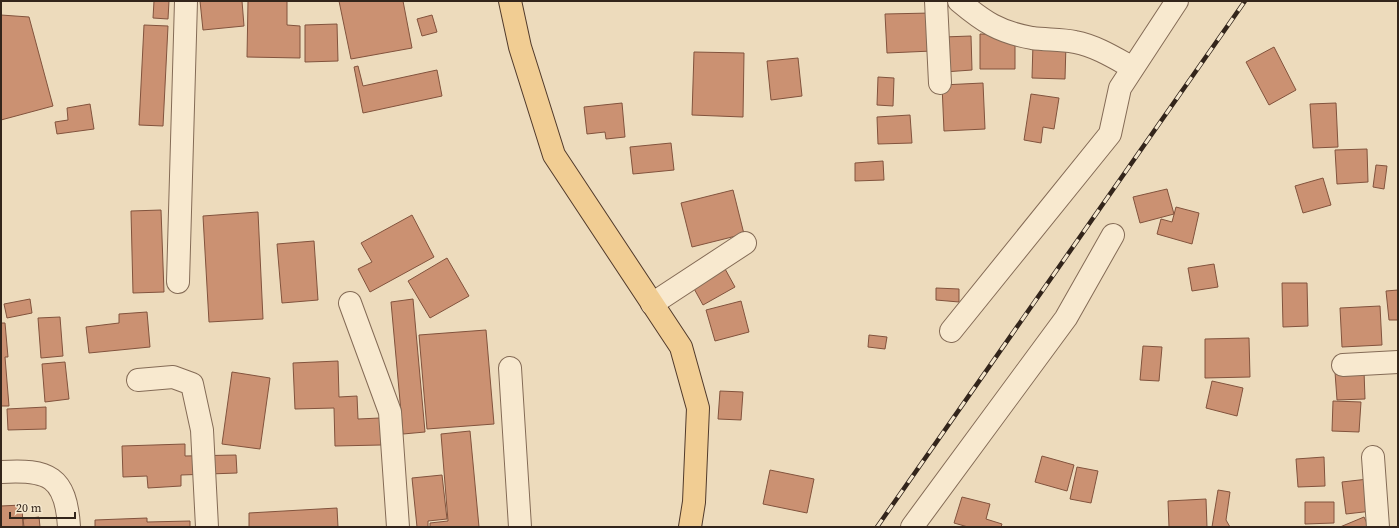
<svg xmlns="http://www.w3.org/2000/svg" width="1399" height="528" viewBox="0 0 1399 528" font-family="'Source Serif 4',serif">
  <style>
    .building { fill: #cb9172; stroke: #82533d }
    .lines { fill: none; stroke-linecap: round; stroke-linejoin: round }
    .minor-casing { stroke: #846b56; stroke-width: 24 }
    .major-casing { stroke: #513a2b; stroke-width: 24 }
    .minor { stroke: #f8e9cf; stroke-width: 22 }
    .major { stroke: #f1cd93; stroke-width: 22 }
    .rail-casing { stroke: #33251b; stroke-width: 4.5 }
    .rail { stroke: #f4e6cc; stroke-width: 3; stroke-dasharray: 9; stroke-linecap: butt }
  </style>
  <rect width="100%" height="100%" fill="#eddbbc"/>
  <path class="building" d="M154,1H169L168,19L153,18Z
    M200,1H242L244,26L203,30Z
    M248,1H287V25L300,26V58L247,57Z
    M339,1H403L412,48L351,59Z
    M931,13L932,51L887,53L885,14Z
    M1,15L29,17L53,106L1,120Z
    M432,15L437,32L422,36L417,19Z
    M337,24L338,61L305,62V25Z
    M144,25L168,26L163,126L139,125Z
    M980,34L1015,35V69H980Z
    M971,36L972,70L944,72L943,37Z
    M1033,43L1066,44L1065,79L1032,78Z
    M1274,47L1296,90L1269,105L1246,62Z
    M694,52L744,53L743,117L692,115Z
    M798,58L802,96L771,100L767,61Z
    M358,66L363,86L437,70L442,96L363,113L354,67Z
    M878,77L894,78L893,106L877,105Z
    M983,83L985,129L944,131L942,85Z
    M1031,94L1059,98L1054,129L1043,127L1041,143L1024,140Z
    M622,103L625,137L606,139L605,132L587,134L584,107Z
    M1336,103L1338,147L1313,148L1310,104Z
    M90,104L94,129L57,134L55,122L68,120L67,108Z
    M910,115L912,143L878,144L877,117Z
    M671,143L674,170L633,174L630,147Z
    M1367,149L1368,182L1337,184L1335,150Z
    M883,161L884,180L855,181V163Z
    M1376,165L1387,166L1384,189L1373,187Z
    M1323,178L1331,205L1303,213L1295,186Z
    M1167,189L1174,214L1140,223L1133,197Z
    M733,190L744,234L692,247L681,203Z
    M1176,207L1199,213L1192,244L1157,234L1161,219L1172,222Z
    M161,210L164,292L133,293L131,211Z
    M258,212L263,319L209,322L203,216Z
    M412,215L434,257L370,292L358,269L372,262L361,243Z
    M314,241L318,300L282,303L277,244Z
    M447,258L469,296L430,318L408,281Z
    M1214,264L1218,287L1192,291L1188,268Z
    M724,267L735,287L703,305L692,285Z
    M1282,283H1307L1308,326L1283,327Z
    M936,288L959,289V302L936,300Z
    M1398,290V320H1389L1386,291Z
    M30,299L32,313L7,318L4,304Z
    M413,299L425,432L403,434L391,302Z
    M741,301L749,332L715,341L706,310Z
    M1380,306L1382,345L1342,347L1340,308Z
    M147,312L150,347L89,353L86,327L119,323V314Z
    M60,317L63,356L41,358L38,318Z
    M1,323H5L8,357H5L9,406H1Z
    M486,330L494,424L427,429L419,335Z
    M869,335L887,337L885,349L868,347Z
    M1249,338L1250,377L1205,378V339Z
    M1143,346L1162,347L1159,381L1140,380Z
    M338,361L339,397L357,396L358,419L380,418L381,445L335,446L334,408L295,409L293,363Z
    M65,362L69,399L45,402L42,364Z
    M1364,371L1365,399L1337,400L1335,372Z
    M232,372L270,378L260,449L222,444Z
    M1212,381L1243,388L1237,416L1206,408Z
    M720,391L743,392L741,420L718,419Z
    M1333,401L1361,402L1359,432L1332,431Z
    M46,407V429L8,430L7,409Z
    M470,431L479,527H430V523L448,521L441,434Z
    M185,444V456L236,455L237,473L181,475V486L148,488L147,476L123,477L122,446Z
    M1042,456L1074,465L1067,491L1035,482Z
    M1324,457L1325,486L1298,487L1296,459Z
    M1077,467L1098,471L1091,503L1070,499Z
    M770,470L814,479L807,513L763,504Z
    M442,475L447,519L428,521V527H417L412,478Z
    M1368,479L1372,511L1346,514L1342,482Z
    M1218,490L1230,492L1226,520L1230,527H1212Z
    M962,497L990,504L986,519L1002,524L1001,527H968L954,523Z
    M1206,499L1207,527H1169L1168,501Z
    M1305,502H1334V523L1305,524Z
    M22,505L23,527H1V506Z
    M337,508L338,527H249V513Z
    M39,517L40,527H24L23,519Z
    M1364,517L1369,527H1340Z
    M147,518V522L190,521V527H95V520Z"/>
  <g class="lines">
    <g class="minor-casing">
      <path id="minor" d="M936,1L940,83
        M959,1C984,22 999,32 1032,38C1046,40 1061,39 1075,42C1096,46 1115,58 1133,68
        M178,282L186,1
        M350,303L390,412L398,527
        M652,304L745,243
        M951,331L1110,134L1120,88L1177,1
        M1343,365L1398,362
        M510,368L520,527
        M138,380L173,377L192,384L202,430L207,527
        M1373,457L1378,527
        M1,472C48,469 66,476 69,527
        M912,527L1066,318L1113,235"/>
    </g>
    <g class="major-casing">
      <path id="major" d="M510,1L520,47L554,155L681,347L698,408L694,502L690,527"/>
    </g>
    <use href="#minor" class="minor"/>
    <use href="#major" class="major"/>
    <g class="rail-casing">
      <path id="rail" d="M877,527L1245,1"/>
    </g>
    <use href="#rail" class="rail"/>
  </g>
  <rect width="1399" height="528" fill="none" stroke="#33251b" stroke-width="4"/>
  <path d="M10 512v6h65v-6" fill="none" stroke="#33251b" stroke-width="2"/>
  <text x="16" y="512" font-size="12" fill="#33251b" stroke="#f4e6cc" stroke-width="3" paint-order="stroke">20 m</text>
</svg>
